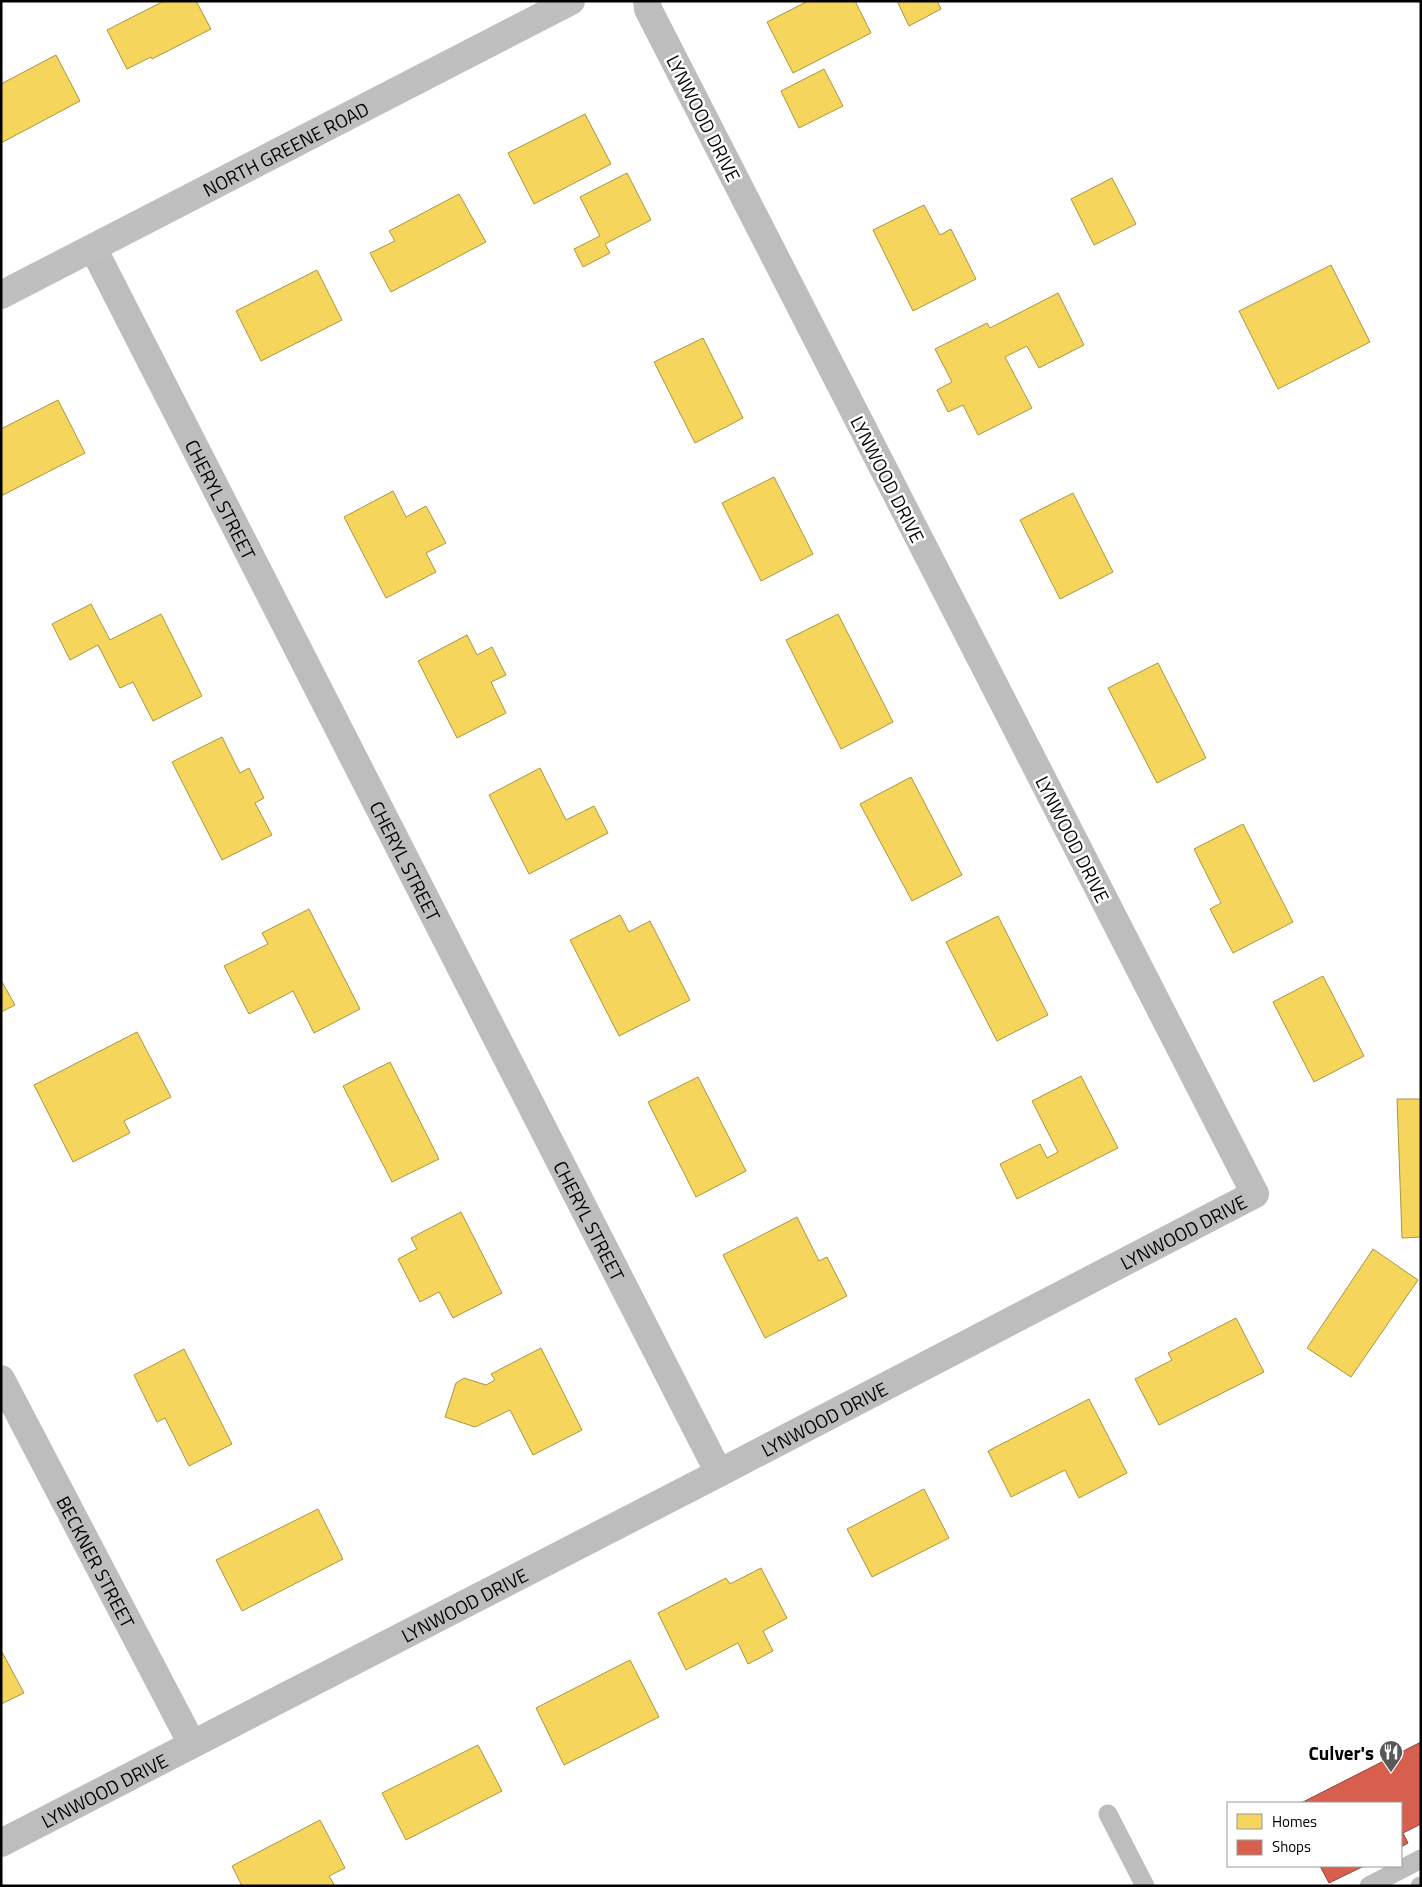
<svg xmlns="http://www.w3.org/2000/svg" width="1422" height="1887" viewBox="0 0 1422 1887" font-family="'Titillium Web',sans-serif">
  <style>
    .homes { fill: #f6d55c; stroke: #ac9540 }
    .shops { fill: #d6604d; stroke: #964336 }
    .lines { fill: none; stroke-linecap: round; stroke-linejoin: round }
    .lane { stroke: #bdbdbd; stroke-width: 19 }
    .street { stroke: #bdbdbd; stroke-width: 28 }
    .secondary { stroke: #bfbfbf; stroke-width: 28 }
    .labels { text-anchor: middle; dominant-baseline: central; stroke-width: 5; stroke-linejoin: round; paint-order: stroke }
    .street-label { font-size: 19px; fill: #000; stroke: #fff }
    .poi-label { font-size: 19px; font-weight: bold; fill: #000; stroke: #fff; text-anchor: end }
  </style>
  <rect width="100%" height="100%" fill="#fff"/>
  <path class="homes" d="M164,1H196L211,29L152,59L151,57L127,69L107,30Z
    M808,1H855L871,33L793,73L767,22Z
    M897,1H937L941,9L909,26Z
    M56,55L80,101L1,143V84Z
    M824,69L843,106L799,128L781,91Z
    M585,114L611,164L534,204L508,153Z
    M627,173L651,220L605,244L610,253L583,267L574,249L600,236L580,197Z
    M1112,178L1136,224L1094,245L1071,199Z
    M459,194L486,242L391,292L370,253L395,241L389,231Z
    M924,205L940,235L951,229L976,279L913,311L873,230Z
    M1331,265L1370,342L1278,389L1239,311Z
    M317,270L342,320L261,361L236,311Z
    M1058,293L1084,345L1039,368L1027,346L1005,357L1032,408L978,435L963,405L948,412L937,390L952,382L935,349L987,323L990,328Z
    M703,338L743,418L695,443L654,362Z
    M58,400L85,453L1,496V429Z
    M774,477L813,554L761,581L722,503Z
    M393,491L406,517L426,506L446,543L426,553L436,572L386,598L344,517Z
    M1073,493L1113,572L1060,599L1020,520Z
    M91,604L110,640L161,614L202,696L153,721L133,682L120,688L98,645L70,660L52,624Z
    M838,614L893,722L841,749L786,640Z
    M467,635L477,655L492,647L506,675L491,682L506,713L457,738L418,661Z
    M1158,663L1206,758L1157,783L1108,688Z
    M222,737L240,773L249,768L264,798L255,803L272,835L222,860L172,762Z
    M540,768L566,820L594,806L608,833L529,874L489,795Z
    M911,777L962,875L912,901L860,804Z
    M1243,824L1293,922L1233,953L1210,909L1221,903L1194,849Z
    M309,909L360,1009L314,1033L293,991L249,1014L224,966L268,944L262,933Z
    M620,915L629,932L650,921L690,1000L619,1036L570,940Z
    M998,916L1048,1015L997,1041L946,942Z
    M1323,976L1364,1056L1314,1082L1273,1002Z
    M1,980L15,1005L1,1012Z
    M137,1032L171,1097L124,1121L130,1133L73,1162L34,1085Z
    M390,1062L439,1159L392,1182L343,1086Z
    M1081,1076L1118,1148L1017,1199L1000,1164L1040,1144L1047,1158L1058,1152L1032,1101Z
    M698,1077L746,1171L696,1197L648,1102Z
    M1397,1099H1421V1237L1402,1238Z
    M461,1212L502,1293L453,1318L439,1292L420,1302L398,1259L417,1249L411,1238Z
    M797,1217L819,1261L827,1257L847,1296L765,1338L723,1255Z
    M1373,1249L1418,1280L1351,1377L1307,1348Z
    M1236,1318L1264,1372L1159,1425L1135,1379L1172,1360L1168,1353Z
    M541,1348L582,1430L533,1455L510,1410L475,1427L445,1417L456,1383L464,1378L486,1385L495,1380L491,1374Z
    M184,1349L232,1444L189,1466L165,1418L157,1422L134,1375Z
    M1089,1399L1127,1473L1079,1498L1065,1470L1011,1497L988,1451Z
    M924,1489L949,1538L872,1577L847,1529Z
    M318,1509L343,1559L242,1611L216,1560Z
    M761,1568L787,1618L763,1631L773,1651L748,1664L738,1643L686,1670L658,1613L726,1578L730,1584Z
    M1,1650L24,1693L1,1704Z
    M630,1660L659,1717L564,1765L536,1708Z
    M478,1745L502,1791L406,1840L382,1793Z
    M320,1820L345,1868L329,1876L335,1886H242L232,1866Z"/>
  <path class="shops" d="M1421,1742V1824L1403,1833L1408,1843L1401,1847V1803H1301Z
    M1320,1866H1364L1329,1883Z"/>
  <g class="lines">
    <path class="lane" d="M1108,1814L1145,1886
      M1369,1886L1421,1859
      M1420,1886H1421"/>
    <g class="street">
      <path id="s1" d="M93,248L719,1473"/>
      <path id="s2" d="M1,1379L192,1744"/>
      <path id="s3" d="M1,1843L719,1473L1255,1194L648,9L647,1"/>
    </g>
    <path class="secondary" id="s4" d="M1,295L571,1"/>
  </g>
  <defs>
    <g id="restaurant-pin" transform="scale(1.25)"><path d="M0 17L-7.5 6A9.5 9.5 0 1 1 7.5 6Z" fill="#595959" stroke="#fff"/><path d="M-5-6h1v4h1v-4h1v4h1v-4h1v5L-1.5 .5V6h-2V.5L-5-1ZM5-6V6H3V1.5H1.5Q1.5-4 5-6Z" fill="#fff"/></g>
  </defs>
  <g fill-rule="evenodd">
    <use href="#restaurant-pin" x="1391" y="1752"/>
  </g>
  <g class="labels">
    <g class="street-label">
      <text transform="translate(704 118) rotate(63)">LYNWOOD DRIVE</text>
      <text stroke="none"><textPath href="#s4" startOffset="320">NORTH GREENE ROAD</textPath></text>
      <text transform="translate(888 479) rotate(63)">LYNWOOD DRIVE</text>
      <text stroke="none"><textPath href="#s1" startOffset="282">CHERYL STREET</textPath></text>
      <text transform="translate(1073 839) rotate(63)">LYNWOOD DRIVE</text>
      <text stroke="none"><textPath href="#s1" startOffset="688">CHERYL STREET</textPath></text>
      <text stroke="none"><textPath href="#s1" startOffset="1092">CHERYL STREET</textPath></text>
      <text stroke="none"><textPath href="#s3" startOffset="1331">LYNWOOD DRIVE</textPath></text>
      <text stroke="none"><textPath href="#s3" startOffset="926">LYNWOOD DRIVE</textPath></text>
      <text stroke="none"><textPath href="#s2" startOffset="206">BECKNER STREET</textPath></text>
      <text stroke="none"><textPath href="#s3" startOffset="521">LYNWOOD DRIVE</textPath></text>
      <text stroke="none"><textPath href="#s3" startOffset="116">LYNWOOD DRIVE</textPath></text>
    </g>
    <g class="poi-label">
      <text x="1374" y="1752">Culver's</text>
    </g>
  </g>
  <rect width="1422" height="1887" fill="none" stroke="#000000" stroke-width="5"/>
  <rect x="1227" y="1802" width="175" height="65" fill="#ffffff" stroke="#999999"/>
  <rect x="1237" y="1814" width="25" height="15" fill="#f6d55c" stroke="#999999"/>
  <text x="1272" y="1827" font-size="15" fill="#000000">Homes</text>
  <rect x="1237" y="1840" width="25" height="15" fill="#d6604d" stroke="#999999"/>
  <text x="1272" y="1852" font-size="15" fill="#000000">Shops</text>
</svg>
